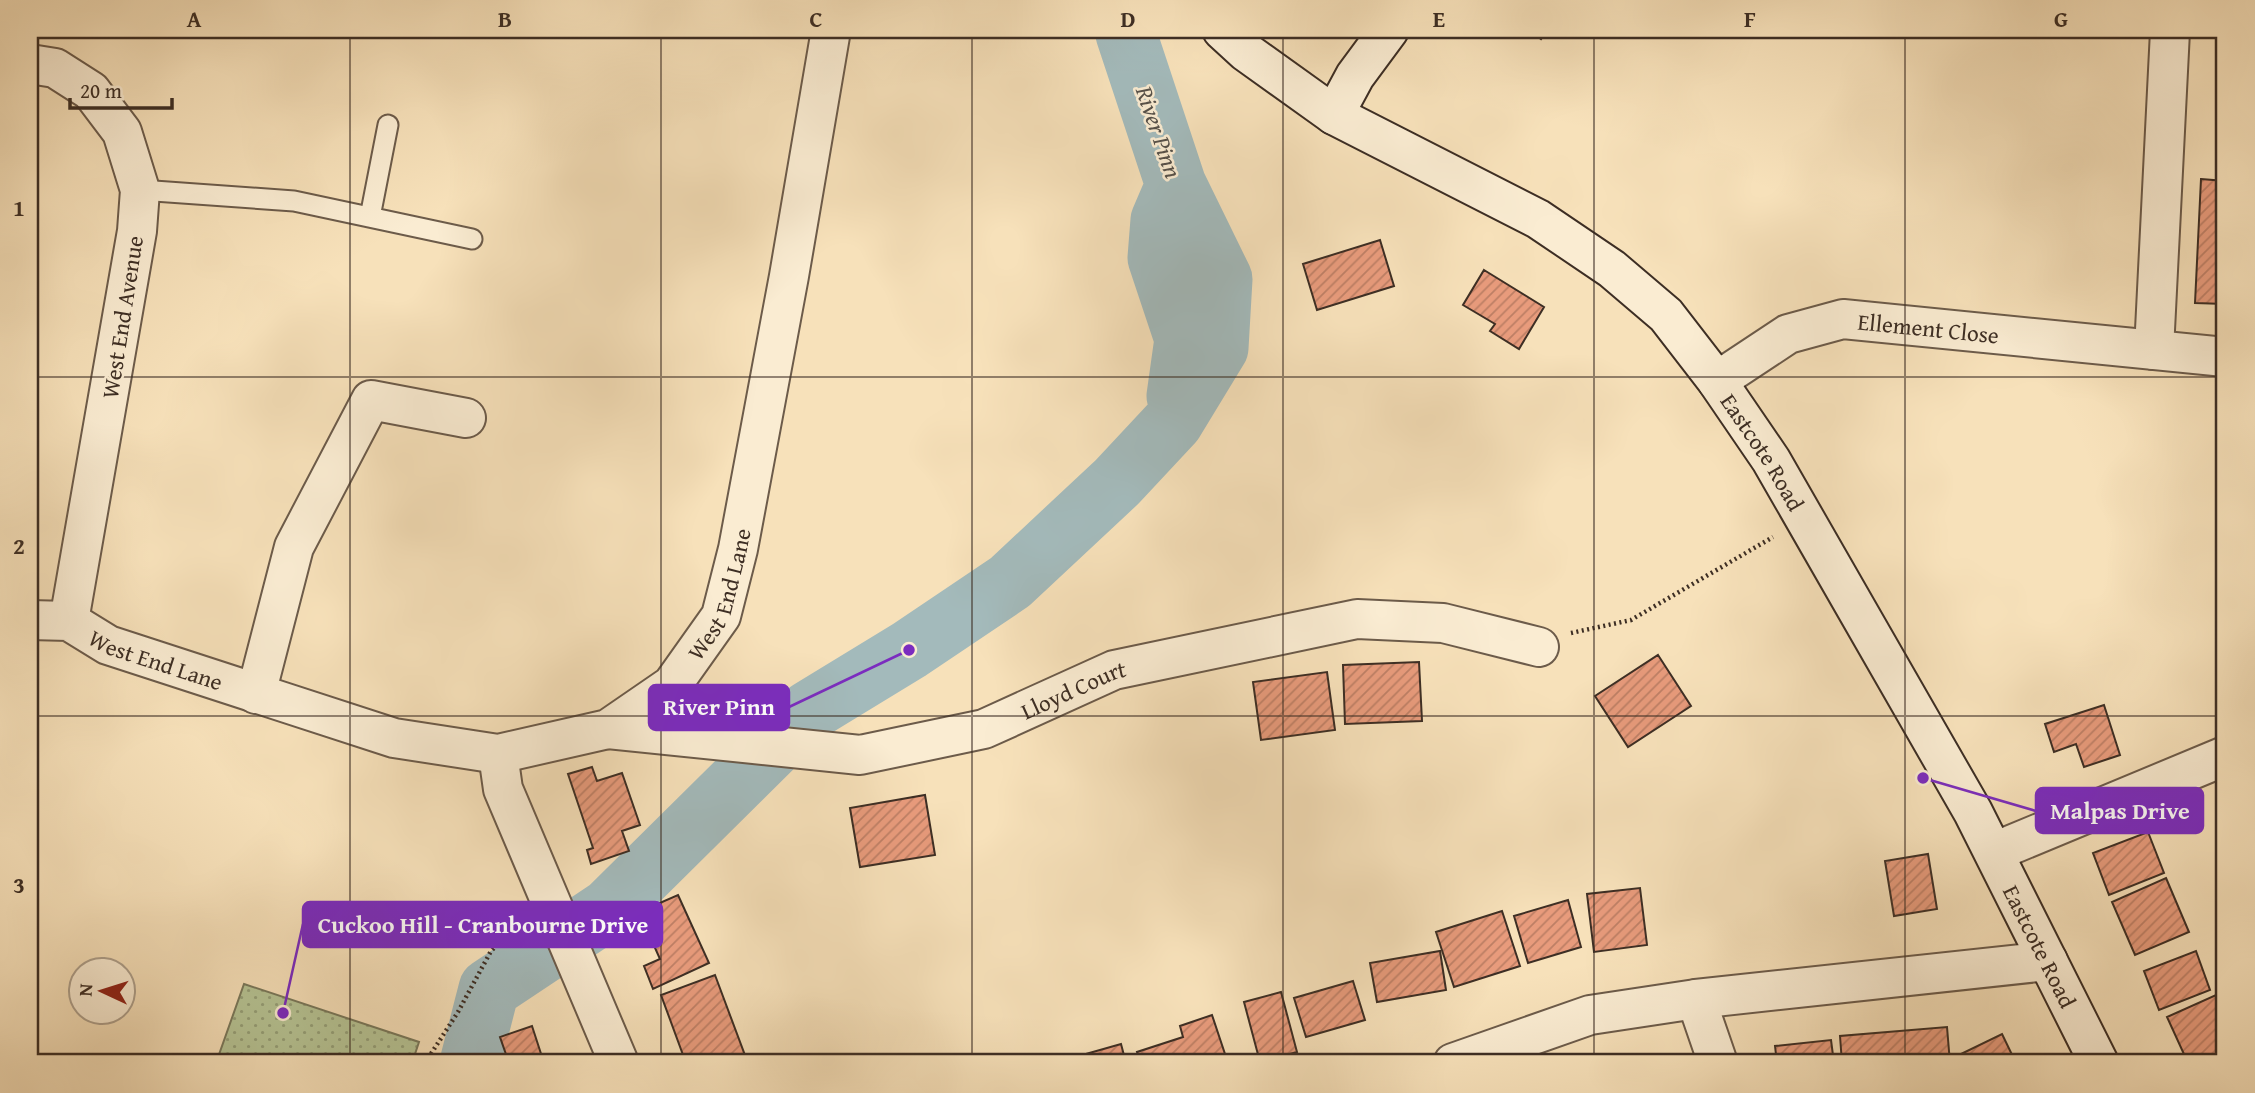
<svg xmlns="http://www.w3.org/2000/svg" width="2255" height="1093" viewBox="0 0 2255 1093" font-family="'Gentium Book Plus',serif">
  <style>
    .garden { fill: url(#garden-dots); stroke: #7a795c; stroke-width: 2 }
    .lines { fill: none; stroke-linecap: round; stroke-linejoin: round }
    .river { stroke: #a3babb; stroke-width: 61 }
    .building { fill: url(#building-hatch); stroke: #3d2e24; stroke-width: 2 }
    .lane-casing { stroke: #6c5b4a; stroke-width: 23 }
    .street-casing { stroke: #6c5b4a; stroke-width: 42 }
    .secondary-casing { stroke: #3d2e24; stroke-width: 42 }
    .path { stroke: #3d2e24; stroke-width: 4.5; stroke-dasharray: 2 3.5; stroke-linecap: butt }
    .lane { stroke: #faecd2; stroke-width: 19 }
    .street { stroke: #faecd2; stroke-width: 38 }
    .secondary { stroke: #faecd2; stroke-width: 38 }
    .grid { fill: none; stroke: #3d2e24; stroke-width: 2; stroke-opacity: 0.55 }
    .labels { text-anchor: middle; dominant-baseline: central; stroke-width: 5; stroke-linejoin: round; paint-order: stroke }
    .street-label { font-size: 23px; fill: #3d2e24; stroke: #faecd2 }
    .water-label { font-size: 24px; font-style: italic; fill: #56514a; stroke: #faecd2 }
    .leader { fill: none; stroke: #7b2cbf; stroke-width: 2.5 }
    .callout-dot { fill: #7b2cbf; stroke: #faecd2; stroke-width: 2.5 }
    .callout { fill: #7b2cbf; stroke: #7b2cbf; stroke-width: 2.5 }
    .callout-label { font-size: 24px; text-anchor: middle; font-weight: bold; fill: #fff }
    .neatline { fill: none; stroke: #3d2e24; stroke-width: 2.5 }
    .grid-label { font-size: 23px; text-anchor: middle; font-weight: bold; fill: #3d2e24 }
  </style>
  <defs>
    <pattern id="garden-dots" width="8" height="8" patternUnits="userSpaceOnUse" patternTransform="scale(1.75)"><rect width="8" height="8" fill="#b6c495"/><path d="M2 2h.1M6 6h.1" fill="none" stroke="#95a079" stroke-width="1.8" stroke-linecap="round"/></pattern>
    <pattern id="building-hatch" width="6" height="6" patternUnits="userSpaceOnUse" patternTransform="scale(1.75)"><rect width="6" height="6" fill="#e89b7c"/><path d="M-1 1l2-2M0 6l6-6M5 7l2-2" fill="none" stroke="#bd7f65"/></pattern>
  </defs>
  <rect width="100%" height="100%" fill="#f7e1ba"/>
  <filter id="stains"><feTurbulence type="fractalNoise" baseFrequency=".00286" numOctaves="4"/><feColorMatrix values="0 0 0 0 .2 0 0 0 0 .09 0 0 0 0 .02 0 0 0 .5 -.17"/></filter>
  <radialGradient id="worn" r=".72"><stop offset=".6" stop-color="#630" stop-opacity="0"/><stop offset="1" stop-color="#630" stop-opacity=".3"/></radialGradient>
  <path class="garden" d="M244,984L419,1042L412,1063H216Z"/>
  <g class="lines">
    <path class="river" d="M1176,185L1161,220L1158,258L1185,339L1177,396
      M470,1063L489,989L609,909L809,711L909,650L1010,582L1117,482L1173,422L1218,348L1222,279L1176,185L1126,34L1130,30"/>
  </g>
  <path class="building" d="M1529,30H1548L1541,39Z
    M2201,179L2225,181V304L2195,303Z
    M1380,240L1394,286L1317,310L1303,264Z
    M1484,270L1544,307L1519,349L1490,331L1495,324L1463,305Z
    M1658,655L1691,706L1628,747L1595,696Z
    M1419,662L1422,721L1345,724L1343,665Z
    M1327,672L1335,730L1261,740L1253,682Z
    M2104,705L2120,755L2084,767L2076,744L2054,752L2045,724Z
    M592,767L597,781L622,773L640,825L622,831L629,851L591,864L587,850L593,848L568,774Z
    M925,795L935,855L860,867L850,808Z
    M2148,832L2164,873L2109,895L2093,853Z
    M1928,854L1937,909L1894,916L1885,861Z
    M2166,878L2189,932L2135,955L2112,902Z
    M1640,888L1647,945L1594,952L1587,894Z
    M678,895L709,963L653,989L644,966L660,959L639,912Z
    M1568,900L1581,947L1528,963L1514,916Z
    M1502,911L1520,966L1454,987L1436,932Z
    M1440,951L1446,990L1377,1002L1370,963Z
    M2196,951L2210,990L2159,1010L2144,971Z
    M715,975L746,1058L731,1063H686L661,995Z
    M1353,981L1365,1020L1306,1037L1294,998Z
    M1281,992L1297,1052L1260,1062L1244,1002Z
    M2216,995L2225,1015V1054L2206,1063H2188L2167,1017Z
    M1212,1015L1228,1063H1141L1137,1052L1183,1037L1180,1026Z
    M532,1026L544,1063H509L500,1037Z
    M1947,1027L1950,1063H1842L1840,1036Z
    M2002,1034L2016,1063H1966L1961,1054Z
    M1831,1040L1834,1063H1777L1775,1046Z
    M1121,1044L1126,1063H1054Z"/>
  <g class="lines">
    <g class="lane-casing">
      <path id="lane" d="M140,190L294,201L472,239
        M370,217L388,125"/>
    </g>
    <g class="street-casing">
      <g id="street">
        <path d="M30,64L55,68L91,91L122,132L140,190L137,231L69,621"/>
        <path d="M2154,350L2170,31"/>
        <path id="s1" d="M1717,381L1788,334L1843,319L2225,357"/>
        <path id="s2" d="M30,620L69,621L108,645L394,738L498,754L608,729L672,685L721,616L738,549L789,276L831,30"/>
        <path d="M256,694L294,547L371,400L466,418"/>
        <path id="s3" d="M608,729L860,755L984,729L1114,670L1357,619L1443,623L1539,647"/>
        <path d="M498,754L503,789L619,1063"/>
        <path d="M1994,852L2225,756"/>
        <path d="M1696,999L1718,1063"/>
        <path d="M1453,1063L1590,1015L1696,999L2048,961"/>
      </g>
    </g>
    <g class="secondary-casing">
      <g id="secondary">
        <path id="s4" d="M1222,30L1246,52L1334,115L1538,219L1612,269L1666,315L1717,381L1771,460L1973,812L2099,1063"/>
        <path d="M1334,115L1355,76L1389,30"/>
      </g>
    </g>
    <path class="path" d="M1571,633L1631,620L1773,537
      M425,1063L458,1012L491,951L520,921"/>
    <use href="#lane" class="lane"/>
    <use href="#street" class="street"/>
    <use href="#secondary" class="secondary"/>
  </g>
  <path class="grid" d="M350,30V1063M661,30V1063M972,30V1063M1283,30V1063M1594,30V1063M1905,30V1063M30,377H2225M30,716H2225"/>
  <g class="labels">
    <g class="street-label">
      <text transform="translate(122 317) rotate(-81)">West End Avenue</text>
      <text stroke="none"><textPath href="#s1" startOffset="228">Ellement Close</textPath></text>
      <text stroke="none"><textPath href="#s4" startOffset="698">Eastcote Road</textPath></text>
      <text stroke="none"><textPath href="#s2" startOffset="786">West End Lane</textPath></text>
      <text stroke="none"><textPath href="#s2" startOffset="135">West End Lane</textPath></text>
      <text stroke="none"><textPath href="#s3" startOffset="478">Lloyd Court</textPath></text>
      <text stroke="none"><textPath href="#s4" startOffset="1265">Eastcote Road</textPath></text>
    </g>
    <g class="water-label">
      <text transform="translate(1159 132) rotate(71)">River Pinn</text>
    </g>
  </g>
  <path class="leader" d="M909 650L789 707M1923 778L2036 811M283 1013L303 924"/>
  <g class="callout-dot">
    <circle cx="909" cy="650" r="7"/>
    <circle cx="1923" cy="778" r="7"/>
    <circle cx="283" cy="1013" r="7"/>
  </g>
  <g class="callout">
    <rect x="649" y="685" width="140" height="45" rx="7"/>
    <rect x="2036" y="788" width="167" height="45" rx="7"/>
    <rect x="303" y="902" width="359" height="45" rx="7"/>
  </g>
  <g class="callout-label">
    <text x="719" y="715">River Pinn</text>
    <text x="2120" y="819">Malpas Drive</text>
    <text x="483" y="933">Cuckoo Hill - Cranbourne Drive</text>
  </g>
  <rect width="2255" height="1093" fill="none" stroke="#f7e1ba" stroke-width="77"/>
  <g transform="translate(102 991) rotate(274)"><circle r="33" fill="#faecd2" stroke="#aea08c" stroke-width="2"/>
  <path d="M0-5L12 26L0 18L-12 26Z" fill="#8f2418"/>
  <text y="-10" font-size="19" font-weight="bold" text-anchor="middle" fill="#3d2e24">N</text>
  </g>
  <path d="M70 98v10h102v-10" fill="none" stroke="#3d2e24" stroke-width="3.5"/>
  <text x="80" y="98" font-size="21" fill="#3d2e24" stroke="#faecd2" stroke-width="5" paint-order="stroke">20 m</text>
  <rect x="38" y="38" width="2178" height="1016" class="neatline"/>
  <g class="grid-label">
    <text x="194" y="27">A</text>
    <text x="505" y="27">B</text>
    <text x="816" y="27">C</text>
    <text x="1128" y="27">D</text>
    <text x="1439" y="27">E</text>
    <text x="1750" y="27">F</text>
    <text x="2061" y="27">G</text>
    <text x="19" y="216">1</text>
    <text x="19" y="554">2</text>
    <text x="19" y="893">3</text>
  </g>
  <rect width="100%" height="100%" filter="url(#stains)"/>
  <rect width="100%" height="100%" fill="url(#worn)"/>
</svg>
